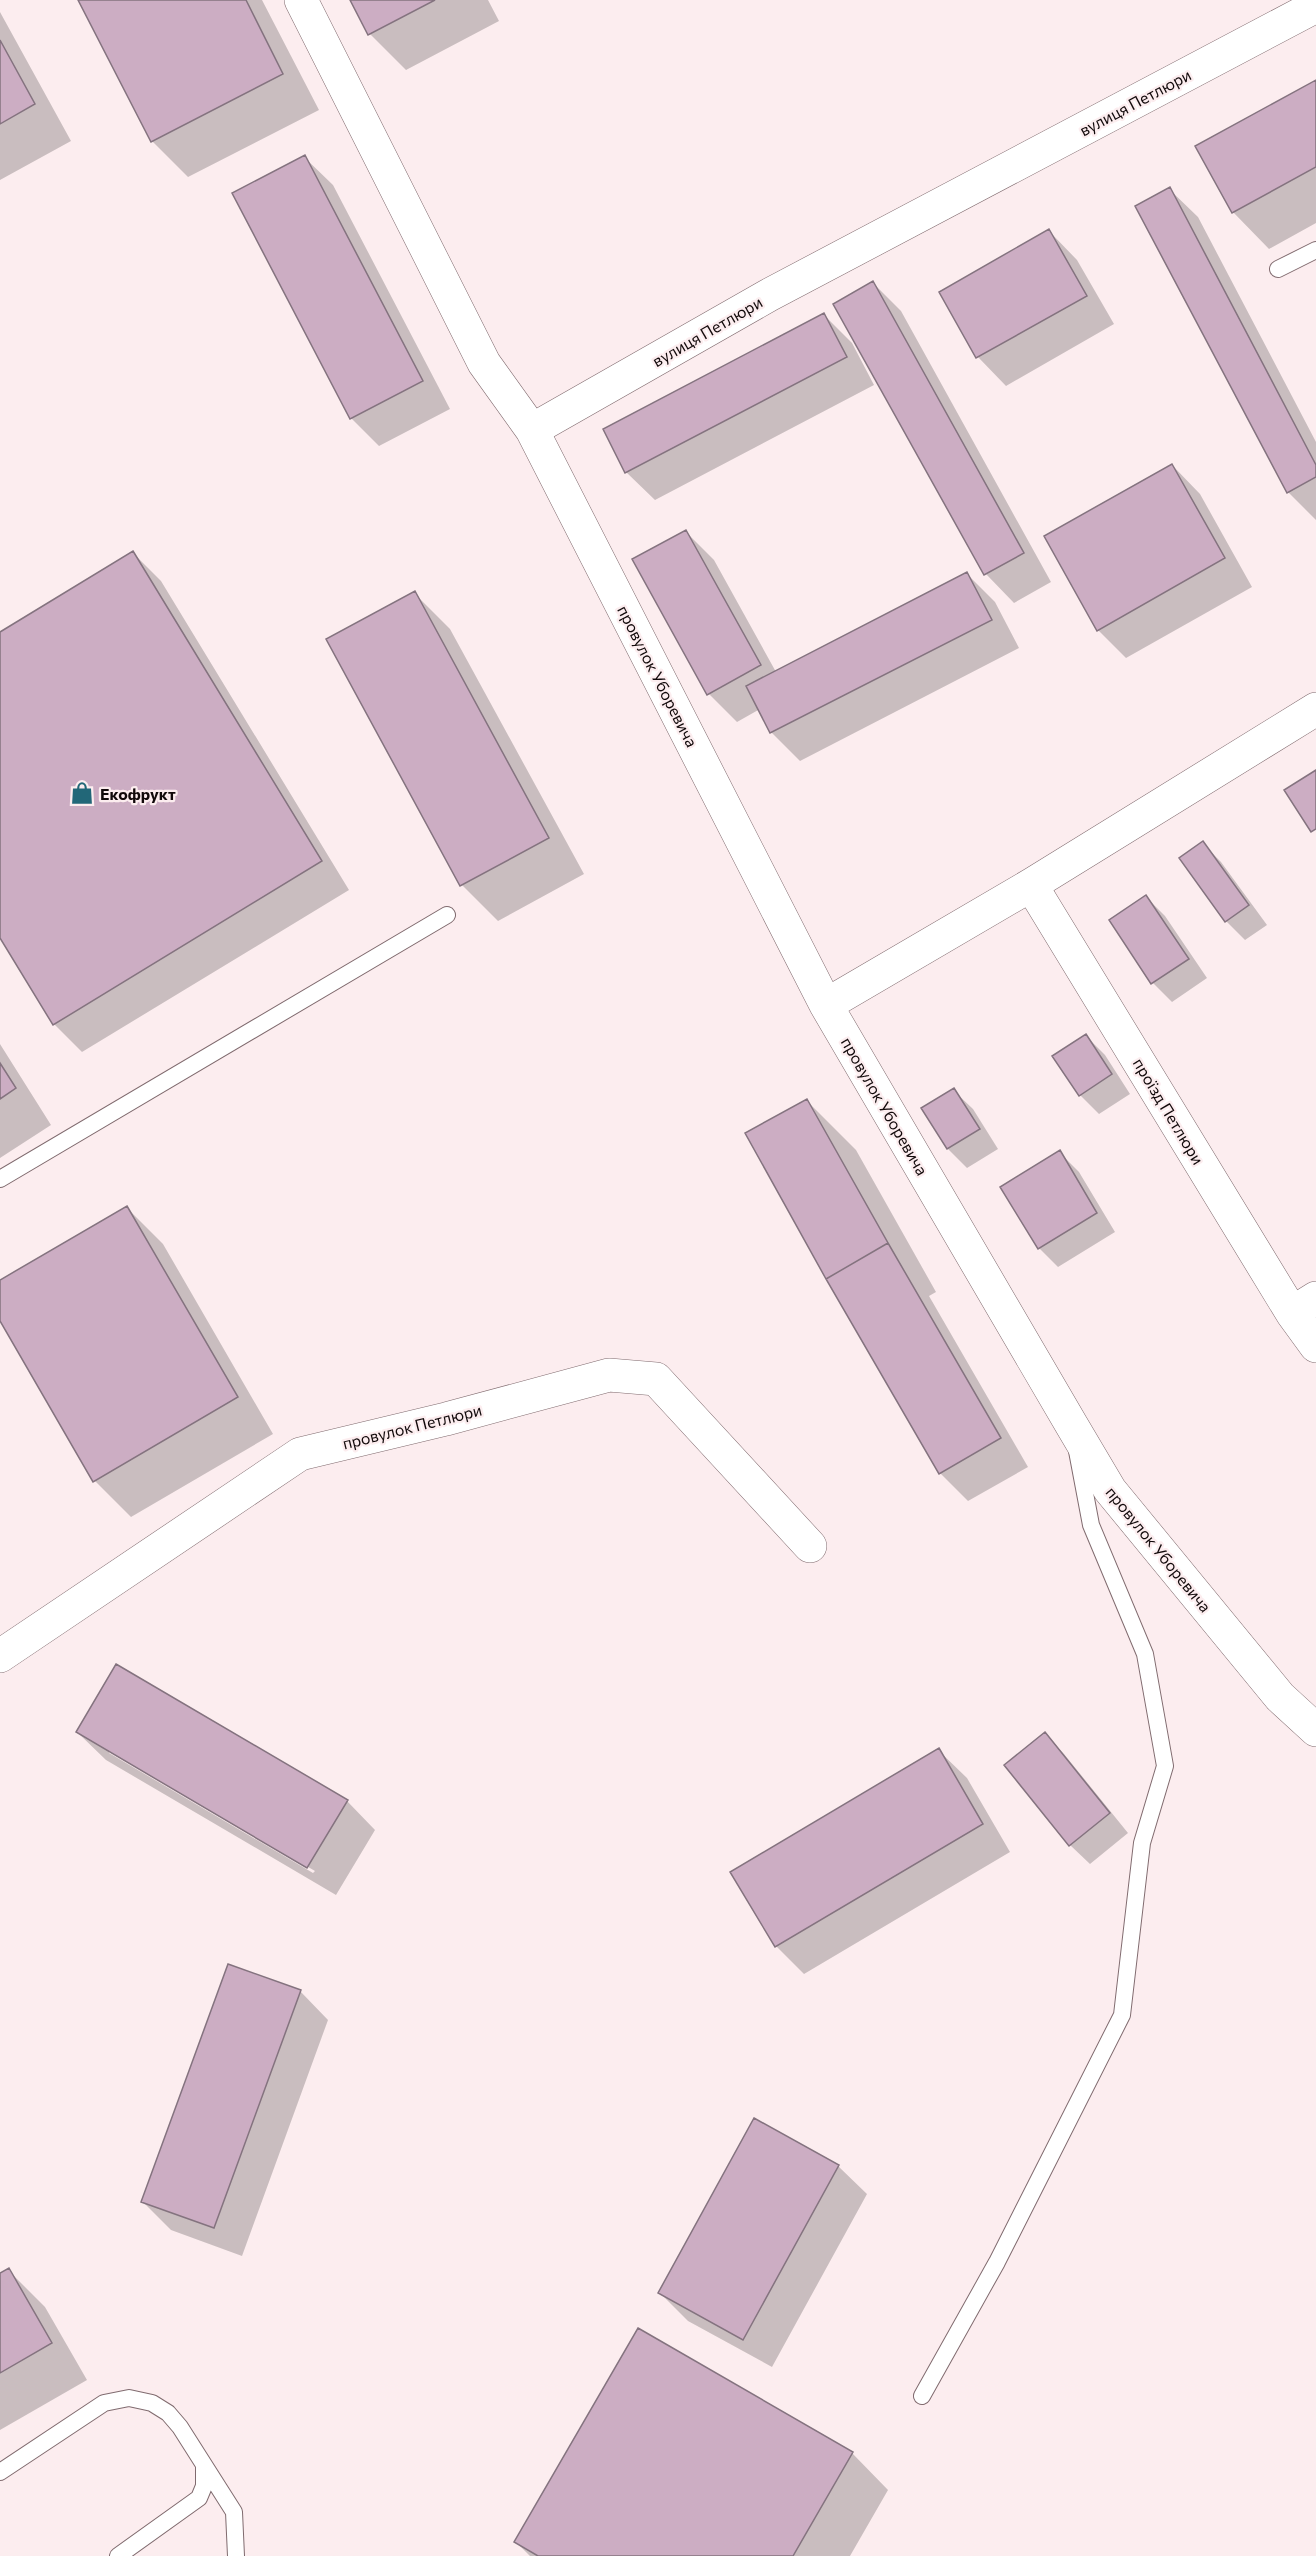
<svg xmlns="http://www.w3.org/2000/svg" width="1316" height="2556" viewBox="0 0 1316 2556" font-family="Commissioner,sans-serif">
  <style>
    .shadow { fill: #0003; fill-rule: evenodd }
    .building { fill: #ccadc3; stroke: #84737f; stroke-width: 1.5 }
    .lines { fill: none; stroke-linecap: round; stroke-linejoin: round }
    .service-casing { stroke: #806b6f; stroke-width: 18 }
    .minor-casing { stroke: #806b6f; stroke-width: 34 }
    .service { stroke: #fff; stroke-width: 16 }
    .minor { stroke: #fff; stroke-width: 33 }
    .labels { text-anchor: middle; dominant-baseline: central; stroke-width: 4.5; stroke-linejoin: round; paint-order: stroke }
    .street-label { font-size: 16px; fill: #11090a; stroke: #fcedef }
    .poi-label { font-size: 16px; font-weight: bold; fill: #11090a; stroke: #fcedef; text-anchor: start }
  </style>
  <rect width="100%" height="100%" fill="#fcedef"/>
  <path class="shadow" d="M80,0H262L319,110L188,177L152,141Z
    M352,0H488L499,21L406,70L370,34Z
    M0,12L71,141L0,180Z
    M1316,82V223L1269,249L1233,212L1197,147Z
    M304,157L333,185L450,409L379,446L351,418Z
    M1169,189L1198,217L1316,442V520L1288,492Z
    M1049,231L1077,260L1114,324L1006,386L978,357L941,293Z
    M873,283L901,311L1051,582L1014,603L986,574L835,304Z
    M824,315L852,343L874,385L655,500L626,472Z
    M1172,465L1200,494L1252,587L1126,658L1098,630Z
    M686,532L714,560L776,672L967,574L995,602L1019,648L800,761L771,732L760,709L737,722L709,694Z
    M133,553L161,581L349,890L82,1052L54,1024L0,935V633Z
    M414,593L450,629L584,874L498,921L462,885Z
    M1202,843L1221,862L1267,925L1245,940L1226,921Z
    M1146,897L1165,916L1207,978L1172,1002L1153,983Z
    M1086,1036L1105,1055L1130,1094L1099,1114L1080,1095Z
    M0,1044L51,1125L0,1158Z
    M953,1090L973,1109L998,1149L967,1168L948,1149L923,1109Z
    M807,1101L856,1150L936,1292L929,1296L1028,1467L968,1501L940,1473Z
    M1059,1152L1079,1172L1115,1232L1058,1267L1039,1248Z
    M127,1208L163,1244L273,1434L131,1517L95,1481L0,1318V1281Z
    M77,1732L347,1801L375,1830L336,1895L106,1760ZM109,1750L315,1871L313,1873L109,1753Z
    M1045,1734L1064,1754L1128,1833L1090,1864L1070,1845L1006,1765Z
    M938,1750L967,1778L1010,1852L804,1974L776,1946Z
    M300,1991L328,2020L242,2256L171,2230L143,2202Z
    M755,2120L838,2166L867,2194L772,2367L688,2321L660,2293Z
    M8,2270L45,2307L87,2380L0,2430V2275Z
    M852,2453L888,2490L850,2556H530L516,2542Z"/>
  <path class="building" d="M78,0H246L283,74L151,142Z
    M350,0H435L368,35Z
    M0,40L35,104L0,124Z
    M1316,80V167L1232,213L1195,146Z
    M305,155L423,381L350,419L232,193Z
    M1170,187L1316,465V477L1287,493L1135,206Z
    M1049,229L1087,296L976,358L939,292Z
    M873,281L1024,553L984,575L833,304Z
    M824,313L847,357L625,473L603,429Z
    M1172,464L1225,558L1097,631L1044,536Z
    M686,530L761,665L707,695L632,559Z
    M133,551L322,861L53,1025L0,938V632Z
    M967,572L992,620L770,733L746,686Z
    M415,591L549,838L460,886L326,639Z
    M1316,770V829L1311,832L1284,790Z
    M1203,841L1249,905L1225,922L1179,858Z
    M1146,895L1189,959L1151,984L1109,920Z
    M1086,1034L1112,1074L1079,1096L1052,1056Z
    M0,1063L16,1088L0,1099Z
    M954,1088L980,1129L947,1149L921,1108Z
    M807,1099L888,1243L826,1279L745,1133Z
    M1060,1150L1097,1213L1038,1249L1000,1187Z
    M127,1206L238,1397L93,1482L0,1321V1280Z
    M888,1243L1001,1438L939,1474L826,1279Z
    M116,1664L348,1800L307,1868L76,1732Z
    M1045,1732L1110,1813L1069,1846L1004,1765Z
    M939,1748L983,1824L775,1947L730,1872Z
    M228,1964L301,1990L214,2228L141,2202Z
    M754,2118L839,2165L743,2340L658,2293Z
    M9,2268L52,2343L0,2373V2273Z
    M638,2328L853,2452L793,2556H538L514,2542Z"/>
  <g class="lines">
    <g class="service-casing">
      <path id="service" d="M1278,269L1316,250
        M0,1179L447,915
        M922,2396L997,2262L1122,2015L1142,1843L1165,1766L1145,1654L1091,1525L1077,1451
        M0,2472L104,2403L129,2398L152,2403L168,2413L180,2427L234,2512L236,2556
        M118,2556L199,2498L204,2486V2466"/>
    </g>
    <g class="minor-casing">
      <path id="minor" d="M301,0L484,363L532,430L826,1005L1071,1424L1110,1490L1280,1697L1316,1730
        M532,430L769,295L1316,6
        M1031,885L1292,1313L1316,1298
        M826,1005L1031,885L1316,709
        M1292,1313L1316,1346
        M0,1656L300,1454L446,1419L609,1375L656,1379L810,1546"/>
    </g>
    <use href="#service" class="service"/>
    <use href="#minor" class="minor"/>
  </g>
  <defs>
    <g id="shop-bare" transform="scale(1.8)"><path d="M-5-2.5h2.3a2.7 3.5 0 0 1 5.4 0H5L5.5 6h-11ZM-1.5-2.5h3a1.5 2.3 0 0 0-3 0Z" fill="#226778" stroke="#fcedef" stroke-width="2.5" paint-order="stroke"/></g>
  </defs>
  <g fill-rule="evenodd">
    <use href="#shop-bare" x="82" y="793"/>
  </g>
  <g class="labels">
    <g class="street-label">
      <text transform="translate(1135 102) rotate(-28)">вулиця Петлюри</text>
      <text transform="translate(707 331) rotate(-30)">вулиця Петлюри</text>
      <text transform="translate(658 676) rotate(63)">провулок Уборевича</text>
      <text transform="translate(885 1106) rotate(60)">провулок Уборевича</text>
      <text transform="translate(1169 1111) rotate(59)">проїзд Петлюри</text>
      <text transform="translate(412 1426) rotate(-14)">провулок Петлюри</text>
      <text transform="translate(1159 1549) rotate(51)">провулок Уборевича</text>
    </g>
    <g class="poi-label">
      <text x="100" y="793">Екофрукт</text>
    </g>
  </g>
</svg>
